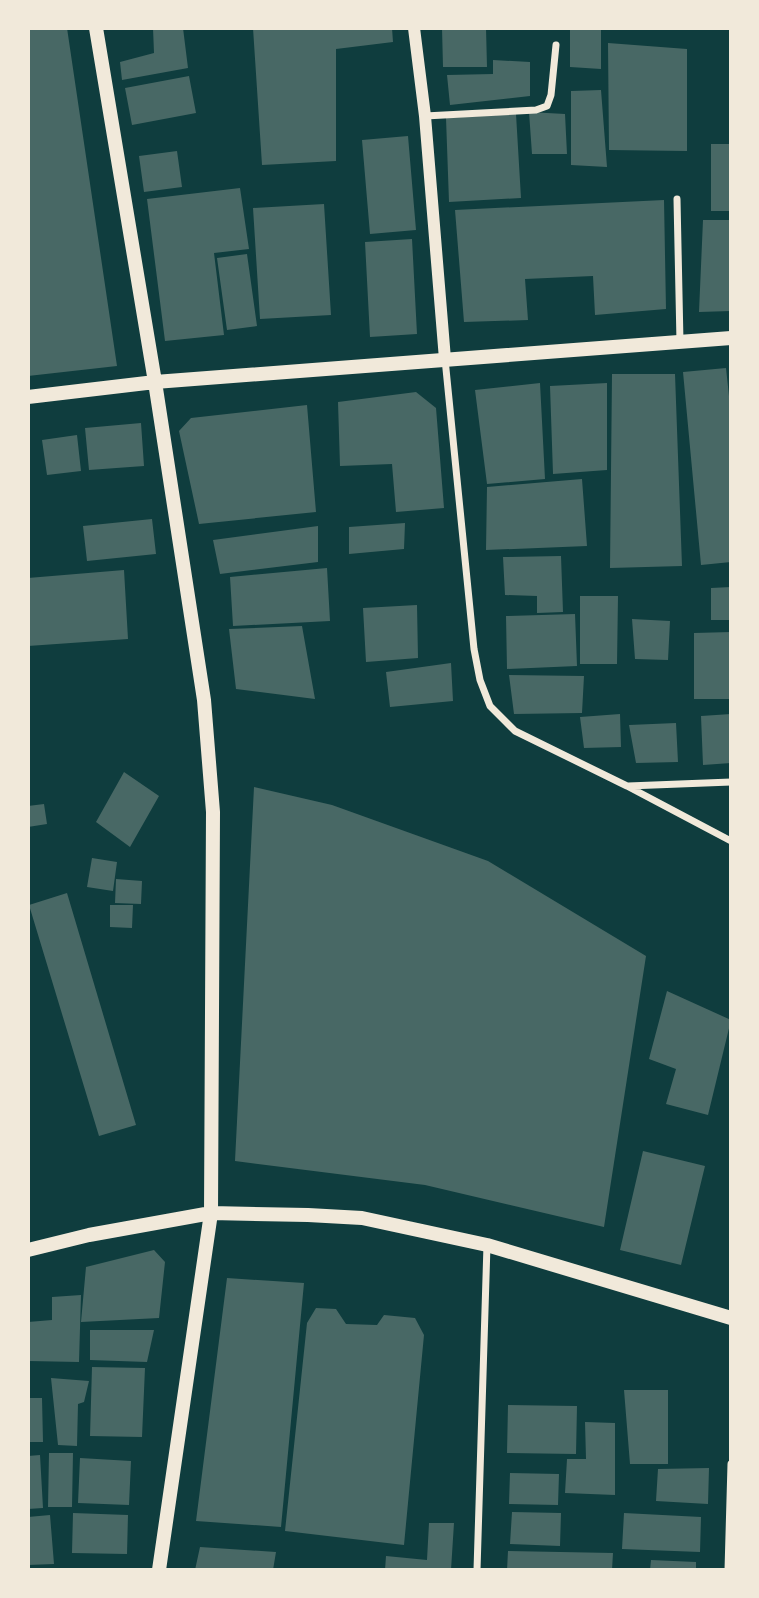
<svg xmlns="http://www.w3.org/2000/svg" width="759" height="1598" viewBox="0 0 759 1598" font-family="Overpass,sans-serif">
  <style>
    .building { fill: #486865 }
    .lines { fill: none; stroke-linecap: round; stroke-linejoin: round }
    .minor { stroke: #f1e9da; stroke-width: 7 }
    .tertiary { stroke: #f1e9da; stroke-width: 12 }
    .secondary { stroke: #f1e9da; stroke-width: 14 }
  </style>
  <rect width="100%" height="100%" fill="#0f3d3e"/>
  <path class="building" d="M28,28H67L117,366L28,376Z
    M153,28H183L188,68L122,80L120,62L154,53Z
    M253,28H392L393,42L336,49V161L262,165Z
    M442,28H486L487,67H443Z
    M570,28H601V69L570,67Z
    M608,43L687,49V151L609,150Z
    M493,60L530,62V96L450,105L447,75L493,74Z
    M189,76L196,113L132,125L125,88Z
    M601,90L607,167L571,165V91Z
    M529,112L565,114L567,154H532Z
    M516,114L521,198L449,202L446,118Z
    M408,136L416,230L370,234L362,140Z
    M711,144H731V211H711Z
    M177,151L182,187L144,192L139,156Z
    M240,188L249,249L214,253L224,335L165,341L147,199Z
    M664,200L666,309L595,315L593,276L525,279L528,320L464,322L455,210Z
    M324,204L331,315L260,319L253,208Z
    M703,220H731V311L699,312Z
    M412,239L417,334L370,337L365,242Z
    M247,254L257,326L227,330L217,258Z
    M726,368L729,396H731V562L701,565L683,372Z
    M612,374H675L682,566L610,568Z
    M540,383L545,479L487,484L475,390Z
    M607,383V470L553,474L550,386Z
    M416,392L436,408L444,508L396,512L392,464L340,466L338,402Z
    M307,405L316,512L199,524L179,431L191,418Z
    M141,423L144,466L89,470L85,428Z
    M77,435L81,471L47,475L42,440Z
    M582,479L587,546L486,550L487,487Z
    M152,519L156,554L87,561L83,526Z
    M405,523L404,549L349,554V527Z
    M318,526V562L220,574L213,540Z
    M561,556L563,612L537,613V596L505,595L503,557Z
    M327,568L330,621L233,626L230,577Z
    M124,570L128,639L28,646V578Z
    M731,587V620H711V588Z
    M580,596H618L617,664H580Z
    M417,605L418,658L366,662L363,608Z
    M575,614L577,666L507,669L506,616Z
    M632,619L670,621L668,660L635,659Z
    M302,626L315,699L236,689L229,629Z
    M731,632V699H694V633Z
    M451,663L453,701L390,707L386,672Z
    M509,675L584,676L582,713L514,714Z
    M620,714L621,747L584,748L580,717Z
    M731,714V763L703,765L701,716Z
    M676,723L678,762L636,763L629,725Z
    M124,772L159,796L130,847L96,822Z
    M254,787L332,805L488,861L646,956L604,1227L425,1185L235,1161Z
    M44,804L47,824L28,827V806Z
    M92,858L117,862L113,891L87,887Z
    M116,879L142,881L141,904L115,903Z
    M67,893L136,1125L99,1136L29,905Z
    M110,905H133L132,928L110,927Z
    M667,991L731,1020L708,1115L666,1104L676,1069L649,1059Z
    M643,1151L705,1166L681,1265L620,1250Z
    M154,1250L165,1262L159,1318L81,1322L86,1267Z
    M227,1278L304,1283L281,1527L196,1521Z
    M81,1295L79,1362L28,1361V1322L52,1320V1297Z
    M316,1308L336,1309L346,1324L377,1325L384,1315L415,1318L424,1335L404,1545L285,1531L307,1323Z
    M90,1330H154L147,1362L90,1360Z
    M92,1367L145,1368L142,1437L90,1436Z
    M51,1378L89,1381L84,1402L78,1404L77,1446L58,1445Z
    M624,1390H668V1464H630Z
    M28,1398H42L43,1442H28Z
    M508,1405L577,1406L576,1454L507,1453Z
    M585,1422L615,1423V1495L565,1493L567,1459H586Z
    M49,1453H73L72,1507H48Z
    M40,1455L43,1508L28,1509V1456Z
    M80,1458L131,1461L129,1505L78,1503Z
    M709,1468L708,1504L656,1501L658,1469Z
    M510,1473L559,1474L558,1505L509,1504Z
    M512,1512L561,1513L560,1546L510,1544Z
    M73,1513L128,1515L127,1554L72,1553Z
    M624,1513L701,1517L700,1552L622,1549Z
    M50,1515L54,1564L28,1565V1517Z
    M429,1523H454L451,1570H385L386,1556L427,1560Z
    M200,1547L276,1552L273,1570H195Z
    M508,1551L613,1553L612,1570H507Z
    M651,1560L696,1562V1570H650Z"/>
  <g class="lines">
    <path class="minor" d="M425,116L536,110L547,106L551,95L556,45
      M677,199L680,342
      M445,359L474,649L480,680L490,706L515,731L627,786L731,841
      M628,786L731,782
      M477,1570L487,1245
      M728,1570L731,1464"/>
    <path class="tertiary" d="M414,28L425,116L445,359"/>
    <path class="secondary" d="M96,28L155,382L204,700L213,812L211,1213L159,1570
      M28,397L155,382L731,338
      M28,1250L89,1235L211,1213L308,1215L362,1218L487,1245L731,1318"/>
  </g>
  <rect width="759" height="1598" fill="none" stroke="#f1e9da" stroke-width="60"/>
</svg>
